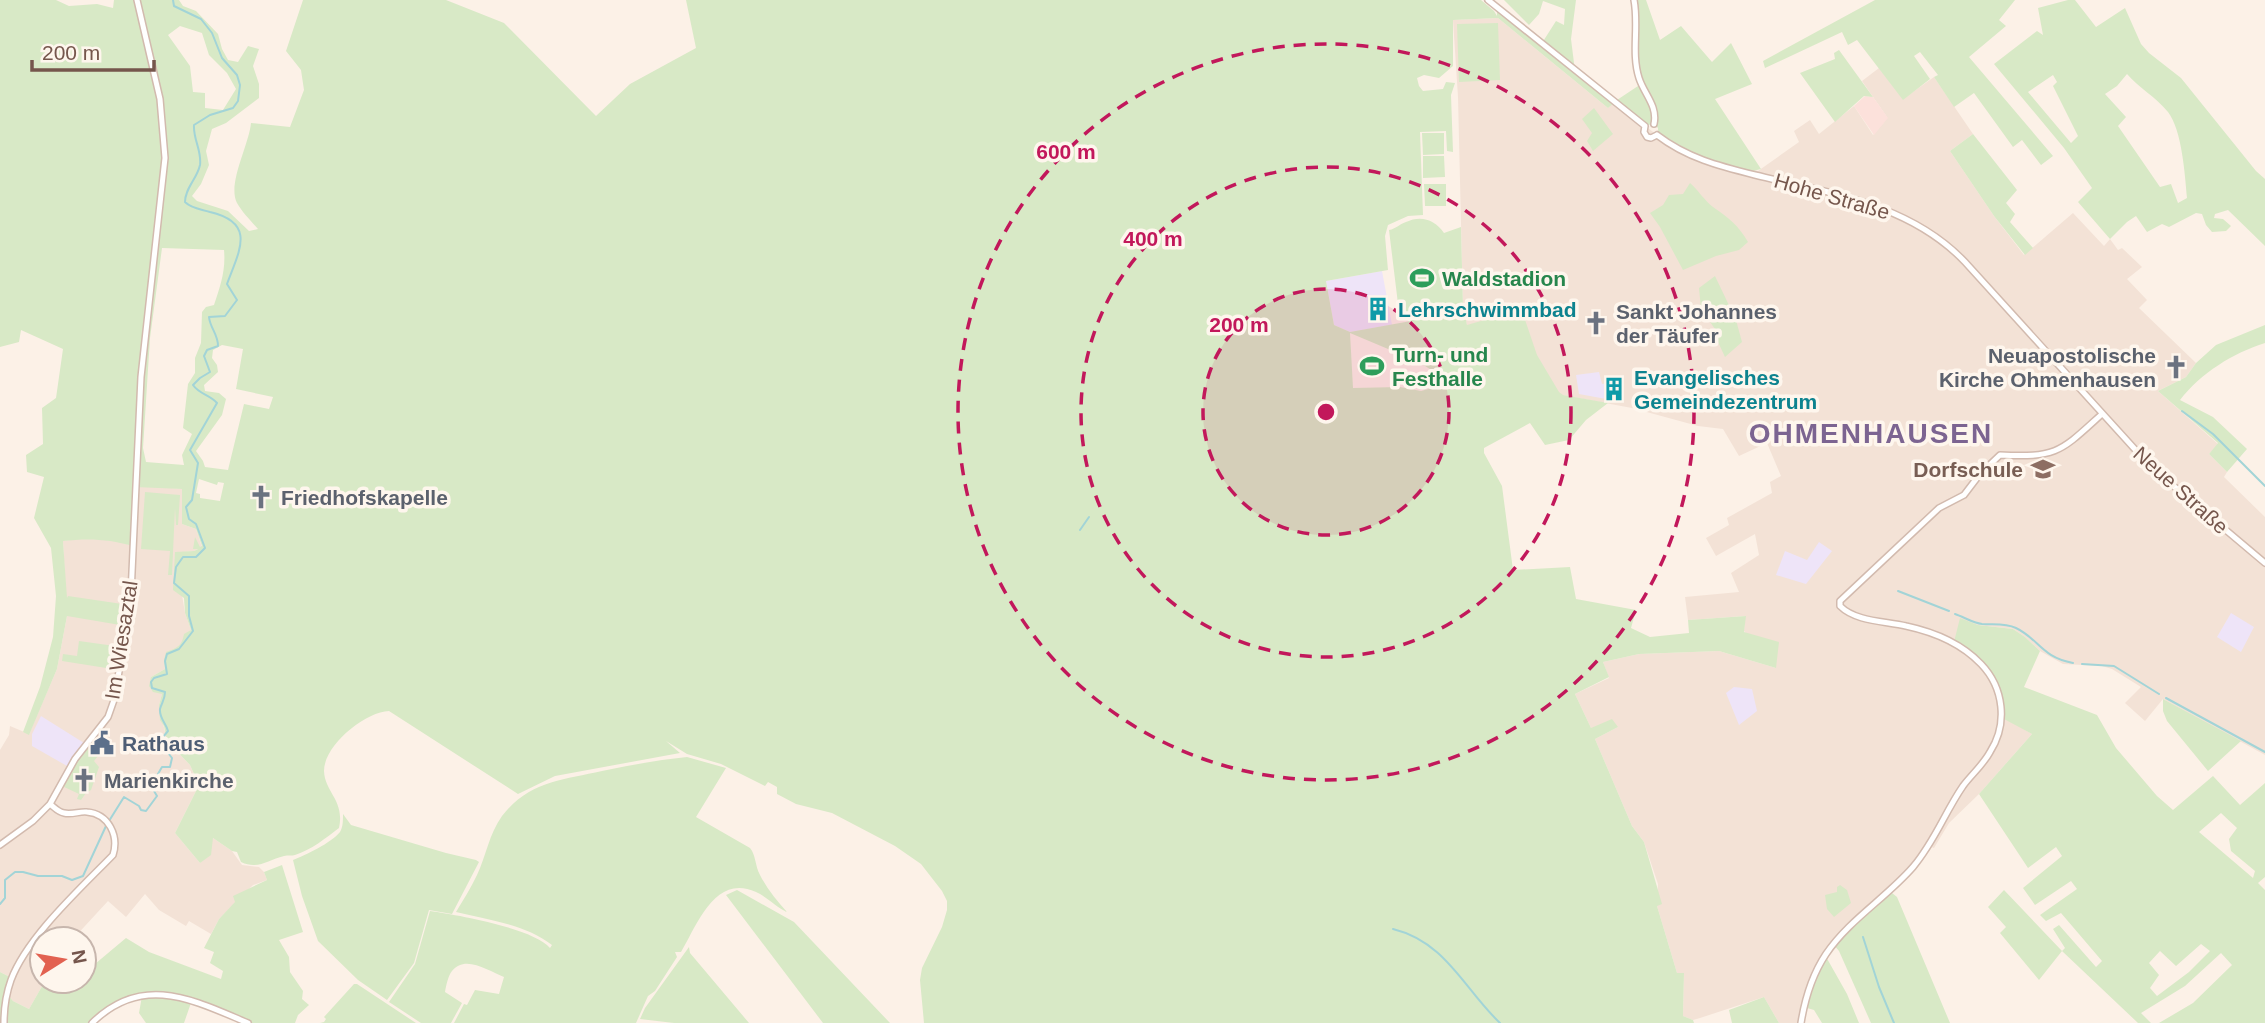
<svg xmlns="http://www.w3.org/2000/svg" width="2265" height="1023" viewBox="0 0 2265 1023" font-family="Helvetica,sans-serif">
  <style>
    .residential { fill: #f3e2d6 }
    .commercial { fill: #fce1db }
    .education { fill: #eee4f8 }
    .green { fill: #d8e9c6; fill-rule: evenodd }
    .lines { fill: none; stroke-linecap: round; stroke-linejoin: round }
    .stream { stroke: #a2d4d7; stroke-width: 2 }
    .secondary-casing { stroke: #d2baae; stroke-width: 8 }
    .secondary { stroke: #fff; stroke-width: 5 }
    .ring { fill: none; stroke: #c2185b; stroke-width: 3.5; stroke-dasharray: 12 9 }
    .labels { text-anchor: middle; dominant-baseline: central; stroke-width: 7; stroke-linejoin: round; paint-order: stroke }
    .street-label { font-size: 21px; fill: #75564c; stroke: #fef6ed }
    .leisure-label { font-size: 21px; font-weight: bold; fill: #27864d; stroke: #fef6ed; text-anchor: start }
    .culture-label { font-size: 21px; font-weight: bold; fill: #0d838f; stroke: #fef6ed; text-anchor: start }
    .worship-label { font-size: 21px; font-weight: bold; fill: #5b616d; stroke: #fef6ed; text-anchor: start }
    .education-label { font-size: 21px; font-weight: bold; fill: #785e54; stroke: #fef6ed; text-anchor: end }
    .service-label { font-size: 21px; font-weight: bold; fill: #4e5e75; stroke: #fef6ed; text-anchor: start }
    .district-label { font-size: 28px; font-weight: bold; letter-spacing: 2px; fill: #7c6491; stroke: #fef6ed }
    .centre { fill: #c2185b; stroke: #fef6ed; stroke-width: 3.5 }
    .ring-label { font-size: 21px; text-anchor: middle; font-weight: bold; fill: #c2185b; stroke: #fef6ed; stroke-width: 7; stroke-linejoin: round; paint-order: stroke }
  </style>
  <rect width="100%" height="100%" fill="#fcf1e7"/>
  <path class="residential" d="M1498,18L1608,108L1614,102L1670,145L1758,171L1799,142L1794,131L1810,120L1819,134L1854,106L1873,135L1887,117L1862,81L1879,68L1903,99L1934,77L1973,134L1950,151L1994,216L2024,255L2073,213L2104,246L2110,239L2118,250L2122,248L2142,267L2127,279L2147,300L2139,308L2196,363L2186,377L2158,391L2218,444L2209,454L2227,472L2224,477L2265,517V755L2163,699L2145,721L2125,703L2141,687L2112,669L2102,666L2063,664L2040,651L2025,637L2013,629L1978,625L1960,619L1985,665L2008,720L2032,734L1979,794L1949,823L1934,848L1929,846L1918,860L1846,930L1825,955L1799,1023H1779L1764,997L1700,1018L1693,1020L1683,1016L1684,973H1677L1657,906L1658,884L1644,842L1632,826L1595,739L1618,727L1591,728L1575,694L1609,678L1603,662L1639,654L1719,651L1776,668L1744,631L1745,616L1688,620L1685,597L1739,592L1731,573L1759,555L1755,534L1716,556L1706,538L1729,525L1727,518L1772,493L1770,482L1781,476L1767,443L1739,456L1723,429L1698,426L1632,408L1562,395L1558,400L1467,326L1463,307L1458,97L1453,20Z
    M150,486L182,489V524L196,529L202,547L194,551L175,553L185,613L191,630L178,648L164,660L165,669L151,677L162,694L159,705L167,741L190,765L199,785L175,833L200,863L213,838L232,851L242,865L259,867L264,872L267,880L253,885L219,919L211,934L189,921L186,926L159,910L145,894L126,917L108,901L73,939H42V981H45L29,1009L13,1001L7,994L12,978L0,972V750L9,735L10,726L29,734L57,669L67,616L63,541L86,538L117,541L133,546L135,487Z"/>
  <path class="commercial" d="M1865,96L1873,97L1888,118L1874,135L1854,106Z"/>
  <path class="education" d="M1382,271L1392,325L1350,332L1334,325L1326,281Z
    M1599,372L1602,384L1614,382L1617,401L1579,394L1576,375Z
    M1819,542L1832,551L1806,584L1776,575L1785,551L1807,560Z
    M2231,613L2254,627L2241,652L2217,637Z
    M1734,687L1752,689L1757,711L1739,725L1726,693Z
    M41,716L84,743L67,766L32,746V734Z"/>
  <path class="green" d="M0,0H56L69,6L97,4L113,8L114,0H179L183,6L196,11L218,34L222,49L228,60L238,62L248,46L259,49L253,66L259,84V98L226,123L212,129L206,151L209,165L201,184L192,196L197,201L228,211L249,231L258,229C251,221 242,212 237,203C227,184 249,145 251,123L290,127L304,90L301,70L286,51L303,0H446L504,23L596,116L630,84L696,48L686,0H1481L1494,11L1497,16V7L1542,43L1556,21L1564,25L1565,9L1543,1L1539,14L1529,25L1504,0H1576L1571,39L1575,71L1614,102L1641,84L1639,77L1634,0H1646L1660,40L1681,26L1712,62L1731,43L1752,84L1715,99L1761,169L1745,173L1692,157L1658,133V128L1654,124L1647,125L1614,103L1608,108L1498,18L1453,20V66L1439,78L1424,75L1417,78L1419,86L1423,91L1443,89L1446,82L1455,83L1451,95L1453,152L1447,151L1446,131L1420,132L1423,215L1408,216L1388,225L1385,236L1388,270L1326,281L1334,325L1350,332L1411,321L1399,312L1389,230C1396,229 1399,224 1406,222C1420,215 1435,219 1444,233L1461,227L1463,307L1467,325L1519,310L1522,311L1537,355L1559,392L1563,395L1608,403L1586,420L1569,440L1545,445L1530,423L1484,448V453L1502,486L1513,570L1570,567L1576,599L1636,610L1631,628L1650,637L1689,633L1688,620L1746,616L1744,632L1779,642L1776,668L1719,651L1639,654L1603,662L1609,677L1575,694L1591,728L1612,719L1618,727L1595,739L1632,826L1644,842L1662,904L1657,906L1677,973H1684L1683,1016L1693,1020L1694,1023H924L920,980L922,968L942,927L947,910V901L942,891L921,864L895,846L832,813L796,804L777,794V787L768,782L765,786L721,764L687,754L666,741L680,753L555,776L518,794L389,711C365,712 324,745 324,771C325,793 345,800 339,828C326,838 311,850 295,855C292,856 288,855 284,856C268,860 258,870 241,862L237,852L232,851L213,838L211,855L200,863L175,833L199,785L190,765L167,741L164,726L160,720L159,705L162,694L153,692L149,686L151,677L165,669L164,660L166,652C177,648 182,646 184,634L191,630L185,613L184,598L173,590L175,552L194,551L198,549H193L195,537L200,547L202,546L196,529L182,524V489L135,487L133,546C109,539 88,538 63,541L67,598L68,596L129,605L126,626L67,616L57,669L29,735L23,732L40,687L53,637L56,596L51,548L34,518L44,477L27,472L26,455L43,444L42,408L56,398L63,349L21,330L19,342L0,347ZM180,26L202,33L209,55L227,73L236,89L223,110L205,108V93L193,92L190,66L168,35ZM162,248L224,250C226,270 220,287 214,305L206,307L202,312L201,343L195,358V373L188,384L183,428L192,434L182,455L184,465L146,462L143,448L150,338ZM1350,333L1419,362L1451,383L1421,391L1400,387L1353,388ZM222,345L243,349L236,389L273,397L269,409L244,404L228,470L205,467L203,461L196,451L222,415L226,399L219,393L205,391L204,385L218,372L217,365L212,358L213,350ZM199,479L217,485L218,482L224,483L220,501L200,498V494L196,493Z
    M1875,0H2015L1999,20L2006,26L1969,57L2053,156L2041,165L2022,140L2013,147L1974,93L1954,107L1934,77L1938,75L1920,52L1914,56L1930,79L1903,100L1857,40L1848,45L1842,32L1765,68L1763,61Z
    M2068,0H2075L2096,27L2125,8L2141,44L2149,53L2181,78L2256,171L2265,179V246L2228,210L2215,214L2214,218L2223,219L2231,226L2226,231L2212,232L2206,225L2202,214L2196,213L2169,227L2162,224L2147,232L2136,216L2127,222L2110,239L2078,202L2092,188L2064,148L1994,64L2037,31L2043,35L2038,8ZM2127,74C2139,88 2156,97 2168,112C2182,130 2185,175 2187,198L2178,203L2171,184L2160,187L2118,126L2126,117L2105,94L2117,86ZM2053,75L2057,82L2053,86L2078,136L2071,143L2028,92Z
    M1498,23L1500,80L1459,82L1457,24Z
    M1839,50L1873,97L1864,96L1835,122L1800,73L1835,59L1834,53Z
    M1594,108L1613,134L1593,151L1587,141L1592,133L1582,119Z
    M1422,133H1444V154L1423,155Z
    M1973,134L2017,190L2006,203L2015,214L2010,222L2033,248L2025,255L1994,216L1950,151Z
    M1423,156H1444L1445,177L1423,178Z
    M1690,183C1698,190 1705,201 1713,207C1729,218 1738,225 1748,242L1739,250L1716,256L1683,270L1660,227L1650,213L1663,205L1669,195L1683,194Z
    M1424,184H1446V206H1425Z
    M1715,276L1736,320L1742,342L1725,357L1718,342L1715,329L1701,309L1699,288Z
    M2265,325V343C2233,353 2201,373 2180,400L2213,417L2247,449L2227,472L2209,454L2218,443L2158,391L2186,377L2196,363L2216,345Z
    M145,492L180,495L178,525H176L175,508L172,575H168L170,551L141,549Z
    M1960,618L1978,625L2013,629L2025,637L2040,651L2024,687L2097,715L2116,748L2157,796L2173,810L2213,776L2240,805L2265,783V877L2258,883L2265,890V1023H2159L2193,1003L2232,965L2221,953L2185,986L2141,1013L2151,1023H2138L2062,951L2039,980L2000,933L2006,927L1988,907L2004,890L2062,951L2065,948L2053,929L2059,925L2096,967L2102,961L2061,913L2046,921L2040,915L2077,889L2071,881L2035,905L2023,888L2062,856L2056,847L2028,868L1979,794L2032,734L2004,719L1991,673L1954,642ZM2221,813L2237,828L2229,839L2231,851L2255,871L2253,878L2199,832ZM2201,944L2210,951L2189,972L2157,996L2150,988L2159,975L2149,963L2160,951L2176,966Z
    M79,641L122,647L119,670L62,661L63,654L77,656Z
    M2163,699L2241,741L2208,771L2167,721L2163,711Z
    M91,741L102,751L94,761L99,767L91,790L86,793L81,800L77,799L79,794L60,785L69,769Z
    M687,757L726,768L696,817L750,848C756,855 755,866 760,875C767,889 777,901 787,912C777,908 767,897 756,892C715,873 697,925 681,952H675L677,957L655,991L648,996L636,1023H454L464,1004L467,1005L475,990L499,994L504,977C489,971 465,954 452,971C448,976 446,986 445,992L462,1003L451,1023H421L389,1002L415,964L430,911C457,915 533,928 550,948L552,945C525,924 488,920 456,912C463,900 471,888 477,875C486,856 489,834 502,816C529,781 563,780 602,771C630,765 658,760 687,757Z
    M343,814L351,825L446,853L476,860L479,862L452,914L429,910L414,963L387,1000L358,980L318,941L302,896L293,860C306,855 331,843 340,832C343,827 343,821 343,814Z
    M282,865L303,932L279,940L289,957L290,972L303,991L302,999L309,1005L298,1015L295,1023H248L192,1000L184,1023H146L139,1013L142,996L128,999L92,1023H0V972L12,978L7,994L13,1001L29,1009L45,981H84V965L89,969L126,938L149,952L221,979L223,971L210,963L214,952L204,948L219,919L235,902L233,896L267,880L264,872Z
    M1840,885L1847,890L1851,903L1834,917L1827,909L1825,895L1837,892V887Z
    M737,890L794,922L890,1023H823L726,895Z
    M1892,893L1897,897L1950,1023H1871L1839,951L1833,944Z
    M689,947L690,953L749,1023H674L640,1019L645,1008Z
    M1825,955L1847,994L1859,1023H1822L1814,1010L1807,1008L1810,996L1807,992Z
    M354,984H357L416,1023H320L324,1022L326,1019L324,1017Z
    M1764,997L1779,1023H1732L1729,1010Z"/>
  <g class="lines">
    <path class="stream" d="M2182,411L2213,434L2265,486
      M1080,530L1089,517
      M1898,591L1949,611
      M1955,614C1964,617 1973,623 1982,624C1994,625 2005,623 2016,628C2039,639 2041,657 2073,663
      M2082,664L2114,666L2159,694
      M2166,698L2265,752
      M109,821L124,797L139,806L141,810L146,811L157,796L151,786L162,767H170L172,758L161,744L163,737L168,731C166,723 159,718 160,709C162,702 165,699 165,692L152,688L151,682L154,678L167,674L165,661L167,654L179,649L193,631L189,616V596L174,583L176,567L183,557H196L205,548L196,524L189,519L186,507L192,500L198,463L190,450L217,403C210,395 199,394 193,385L200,378L210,372L204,356L207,350L218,346C218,334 210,328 209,317L225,316L237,300L227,284C239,251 257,223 210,212C201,209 192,209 185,202C185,188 197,179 200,165C202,151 193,139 194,125L210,115L233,108L238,101L240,85L237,75L222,58L212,33L201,19L174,6L173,0
      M0,904L5,898V880L15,872H23L38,876H62L72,880L83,876L106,826
      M1393,929C1446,942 1464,989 1500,1023
      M1863,937L1879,987L1894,1023"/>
    <g class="secondary-casing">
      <path id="secondary" d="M1488,0L1645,126L1644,132L1647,137L1651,138L1657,135
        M1634,0C1639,26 1631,53 1639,78C1644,94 1658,106 1654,124
        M1657,135C1687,158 1719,166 1755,175C1830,193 1910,204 1965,262L2151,467L2265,563
        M0,845L33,821L50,804L75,759L108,717L114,700L125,637L131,594L141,377L165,158L160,99L137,0
        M4,1023C4,1009 6,994 11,980C27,937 81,888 113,855C119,836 109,814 87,812C80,811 72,815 64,813C58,812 55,808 50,804
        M92,1023C143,973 193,1000 248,1023
        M1801,1023C1805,998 1812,975 1826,954C1849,920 1886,898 1913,867C1935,841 1945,812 1963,786C1972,774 1983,765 1990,752C2008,724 2004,688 1981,664C1961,643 1934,632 1906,626C1886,621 1856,622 1840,606V601L1939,508L1964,495L1980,474L2000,455C2058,458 2061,451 2102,414"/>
    </g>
    <use href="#secondary" class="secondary"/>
  </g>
  <circle cx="1326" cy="412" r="123" fill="#c2185b" fill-opacity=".12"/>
  <g class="ring">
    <circle cx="1326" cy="412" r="123"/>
    <circle cx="1326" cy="412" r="245"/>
    <circle cx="1326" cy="412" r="368"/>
  </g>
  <defs>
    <g id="stadium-bare" transform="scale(1.89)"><path d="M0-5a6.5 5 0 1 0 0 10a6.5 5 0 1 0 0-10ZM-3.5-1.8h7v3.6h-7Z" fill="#2e9e5b" stroke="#fef6ed" stroke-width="2.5" paint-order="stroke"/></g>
    <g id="building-bare" transform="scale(1.89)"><path d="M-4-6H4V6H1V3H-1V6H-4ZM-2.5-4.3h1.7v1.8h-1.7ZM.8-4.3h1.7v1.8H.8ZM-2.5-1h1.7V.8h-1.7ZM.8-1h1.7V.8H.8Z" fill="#0f9aa8" stroke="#fef6ed" stroke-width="2.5" paint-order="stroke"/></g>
    <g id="church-bare" transform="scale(1.89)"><path d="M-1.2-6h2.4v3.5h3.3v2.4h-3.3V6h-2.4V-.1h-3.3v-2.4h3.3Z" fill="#6b7280" stroke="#fef6ed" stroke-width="2.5" paint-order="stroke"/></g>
    <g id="school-bare" transform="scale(1.89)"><path d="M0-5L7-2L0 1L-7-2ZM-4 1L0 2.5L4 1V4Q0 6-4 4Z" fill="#8d6e63" stroke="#fef6ed" stroke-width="2.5" paint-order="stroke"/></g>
    <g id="civic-bare" transform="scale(1.89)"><path d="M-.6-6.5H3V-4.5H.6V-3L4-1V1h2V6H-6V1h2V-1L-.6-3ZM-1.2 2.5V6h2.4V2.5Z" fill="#5c6f8a" stroke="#fef6ed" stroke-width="2.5" paint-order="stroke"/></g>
  </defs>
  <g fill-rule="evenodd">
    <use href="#stadium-bare" x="1422" y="278"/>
    <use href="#building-bare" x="1378" y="309"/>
    <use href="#church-bare" x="1596" y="323"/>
    <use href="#stadium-bare" x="1372" y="366"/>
    <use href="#church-bare" x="2176" y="367"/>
    <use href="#building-bare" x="1614" y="389"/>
    <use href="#school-bare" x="2043" y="469"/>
    <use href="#church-bare" x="261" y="497"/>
    <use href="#civic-bare" x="102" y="743"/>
    <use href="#church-bare" x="84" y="780"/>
  </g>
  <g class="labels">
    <g class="street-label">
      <text transform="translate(1832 196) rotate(16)">Hohe Straße</text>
      <text transform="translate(2181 490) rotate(42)">Neue Straße</text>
      <text transform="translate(121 640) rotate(-81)">Im Wiesaztal</text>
    </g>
    <g class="leisure-label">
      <text x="1442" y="278">Waldstadion</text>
      <text x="1392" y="354">Turn- und<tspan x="1392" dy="24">Festhalle</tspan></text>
    </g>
    <g class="culture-label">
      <text x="1398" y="309">Lehrschwimmbad</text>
      <text x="1634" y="377">Evangelisches<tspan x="1634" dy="24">Gemeindezentrum</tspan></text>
    </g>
    <g class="worship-label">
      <text x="1616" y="311">Sankt Johannes<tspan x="1616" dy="24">der Täufer</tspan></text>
      <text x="2156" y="355" text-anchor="end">Neuapostolische<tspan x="2156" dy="24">Kirche Ohmenhausen</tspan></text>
      <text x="281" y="497">Friedhofskapelle</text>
      <text x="104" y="780">Marienkirche</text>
    </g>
    <g class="education-label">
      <text x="2023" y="469">Dorfschule</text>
    </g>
    <g class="service-label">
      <text x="122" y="743">Rathaus</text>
    </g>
    <g class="district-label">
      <text x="1871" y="433">OHMENHAUSEN</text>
    </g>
  </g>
  <circle cx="1326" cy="412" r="10" class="centre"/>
  <g class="ring-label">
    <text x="1066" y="159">600 m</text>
    <text x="1153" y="246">400 m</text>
    <text x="1239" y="332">200 m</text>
  </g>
  <g transform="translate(63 960) rotate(79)"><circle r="33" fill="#fef6ed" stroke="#c7b6ad" stroke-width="2"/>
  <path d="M0-5L12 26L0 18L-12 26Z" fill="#e26150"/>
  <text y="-10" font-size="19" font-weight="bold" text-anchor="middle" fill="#75564c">N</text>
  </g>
  <path d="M32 60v10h122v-10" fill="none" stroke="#75564c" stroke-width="3.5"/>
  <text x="42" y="60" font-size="21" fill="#75564c" stroke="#fef6ed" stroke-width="5" paint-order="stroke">200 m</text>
</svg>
